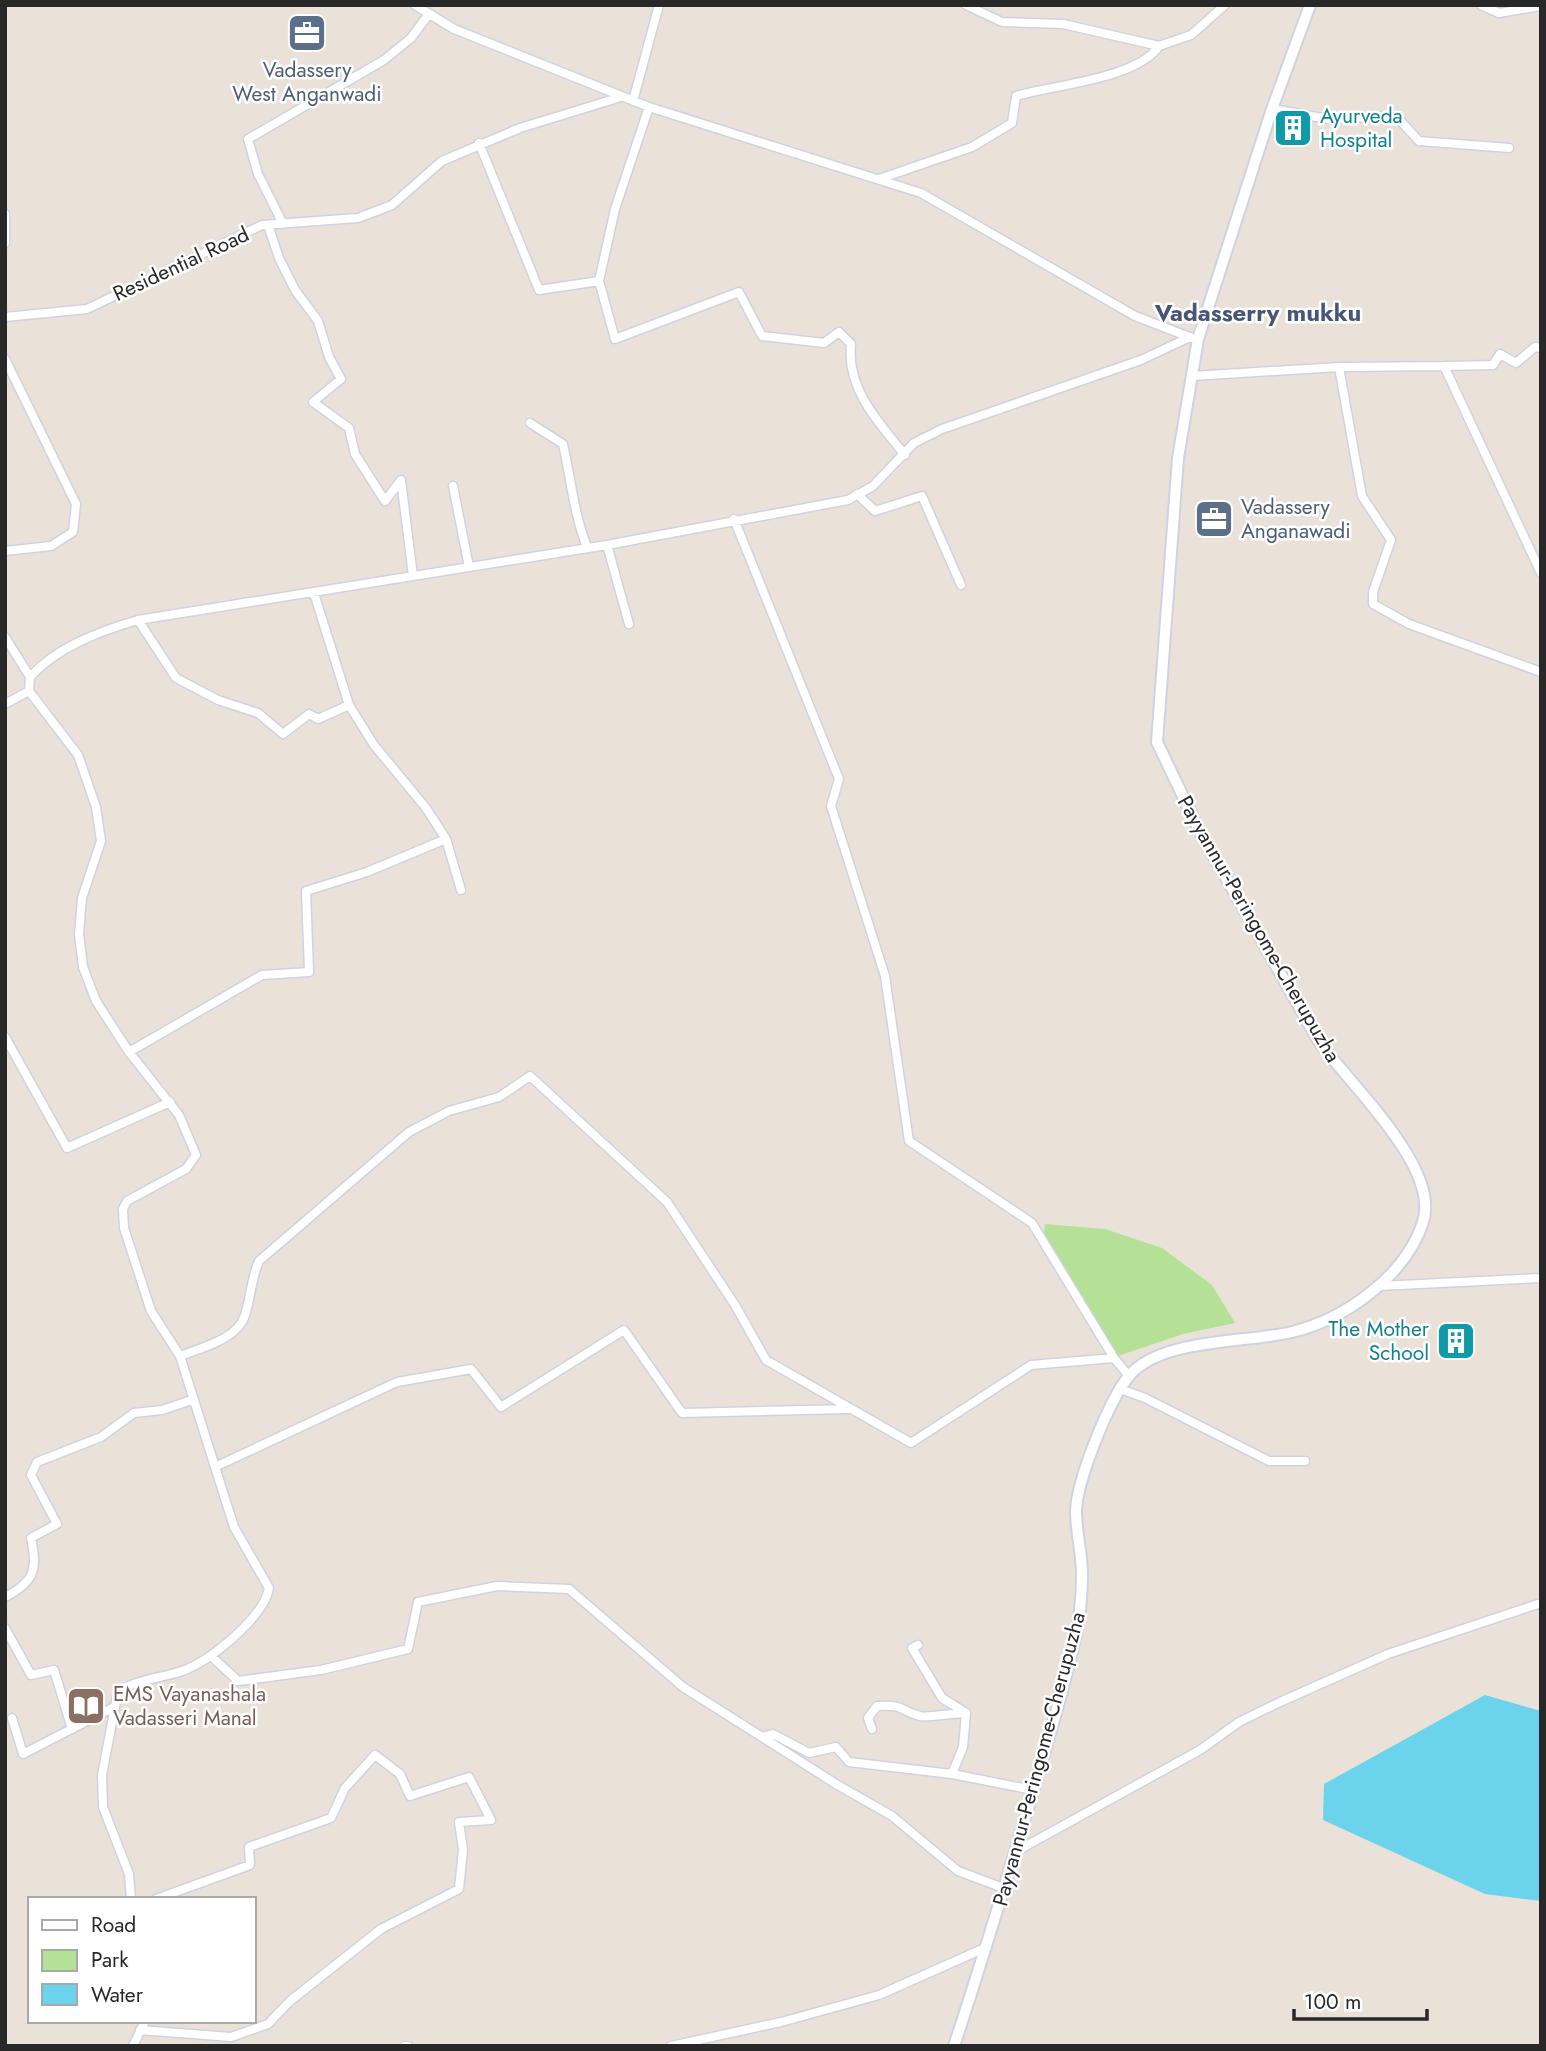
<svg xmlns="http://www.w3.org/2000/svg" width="1546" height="2051" viewBox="0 0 1546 2051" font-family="Jost,sans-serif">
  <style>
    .green { fill: #b4e195 }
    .water { fill: #6cd3ed }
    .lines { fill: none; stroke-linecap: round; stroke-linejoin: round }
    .street-casing { stroke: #cfd3e1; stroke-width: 11 }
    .secondary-casing { stroke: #cfd3e1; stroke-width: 14 }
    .street { stroke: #fff; stroke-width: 8 }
    .secondary { stroke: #fff; stroke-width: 10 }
    .labels { text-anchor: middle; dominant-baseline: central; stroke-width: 5; stroke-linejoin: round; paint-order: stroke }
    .service-label { font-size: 21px; fill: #4e5e75; stroke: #fff }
    .culture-label { font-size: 21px; fill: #0d838f; stroke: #fff; text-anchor: start }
    .street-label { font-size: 21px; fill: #282828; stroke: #fff }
    .education-label { font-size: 21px; fill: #785e54; stroke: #fff; text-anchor: start }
    .quarter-label { font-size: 24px; font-weight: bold; fill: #495578; stroke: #fff }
  </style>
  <rect width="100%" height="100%" fill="#eae2d9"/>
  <path class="green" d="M1045,1224L1105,1229L1162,1248L1212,1285L1235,1323L1183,1334L1118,1356L1044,1233Z"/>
  <path class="water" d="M1485,1695L1541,1711V1901L1485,1894L1323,1820L1324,1784Z"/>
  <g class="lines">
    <g class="street-casing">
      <path id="street" d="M415,5L454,29L649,107L921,193L1135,316L1192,338
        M966,5L1002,22L1063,24L1159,46L1191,35L1225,5
        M1481,5L1499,13L1541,6
        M633,101L659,5
        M649,107L615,209L599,281L615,339L739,292L762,336L824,343L839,332L851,344C846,388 878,422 905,455
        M1272,109L1328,119L1396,116L1419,141L1509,148
        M479,143L539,290L599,281
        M879,179L972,147L1012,123L1016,96C1053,85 1137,79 1159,46
        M5,214V243
        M283,224L258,174L248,139L384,60L411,38L429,14
        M268,225L279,258L295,290L318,321L329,357L341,379L313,402L349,428L355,454L385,501L401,480L413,576
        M5,317L87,309L262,225L358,218L392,205L442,161L520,128L621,97
        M5,359L76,504L73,532L51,546L5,551
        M1444,366L1493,365L1500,354L1516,363L1535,347L1541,348
        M1339,367L1362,496L1391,540L1373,592V604L1409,624L1541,672
        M1192,376L1339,367L1444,366L1541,573
        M530,423L563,444C571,480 574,514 587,547
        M453,486L469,567
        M857,494L875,511L922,496L961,585
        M734,519L839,779L831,806L885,976L909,1141L1032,1223L1114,1358L1129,1376
        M607,545L629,624
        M314,593L349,705
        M138,620L176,678L218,700L258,713L283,734L309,714L318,719L349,705L374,745L426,808L446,839L461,890
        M5,637L30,677
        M29,691L78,755L96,807L101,841L82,898L79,934L83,967L96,1001L129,1052L179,1115L196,1155L186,1169L127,1201L123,1209L124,1228L151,1311L180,1356L234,1527L269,1588C264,1617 212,1659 185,1670C163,1678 139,1679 118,1691L102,1775L103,1807L129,1874L131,1899
        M5,704L29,691L30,677C57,647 100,631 138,620L607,545L848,500L873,486L914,443L942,429L1141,360L1190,337
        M5,1037L67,1148L170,1102
        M129,1052L262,975L309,972L306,891L367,872L446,839
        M1379,1286L1541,1278
        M180,1356C201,1348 238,1339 245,1315C251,1297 251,1279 259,1261L409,1132L449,1111L499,1097L530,1076L667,1202L735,1305L766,1360L911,1443L1031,1365L1114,1358
        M1120,1389L1145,1398L1269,1461H1305
        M217,1466L397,1382L471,1369L501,1407L624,1330L682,1413L848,1409
        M5,1597C35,1582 38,1568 31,1538L57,1524L31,1475L37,1462L101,1437L134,1413L162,1410L192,1400
        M5,1628L31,1675L54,1670L72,1729
        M918,1645L912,1648L942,1698L966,1713L963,1747L952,1774
        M211,1656L238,1681L321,1670L408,1649L418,1602L497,1586L569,1589L683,1687L836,1784L892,1816L958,1871L1006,1889
        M12,1718L23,1754L114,1707
        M872,1729L868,1718L877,1706C906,1704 899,1711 920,1716C926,1718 956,1713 966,1713
        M762,1737L773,1734L809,1753L836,1747L849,1762L952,1774L1033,1790
        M1015,1852L1200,1750L1239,1722L1280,1702L1388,1654L1541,1603
        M140,2030L231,2037L268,2024L290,2001L381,1929L459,1889L463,1850L459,1822L491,1820L469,1777L410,1796L400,1774L375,1755L345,1788L331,1818L249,1847L250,1865L156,1899
        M133,2046L145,2021
        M405,2046H408
        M671,2046L781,2022L879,1995L987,1947"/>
    </g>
    <g class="secondary-casing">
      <path id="secondary" d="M954,2046C983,1959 1009,1872 1035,1785C1049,1736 1065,1687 1075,1638C1080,1617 1082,1595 1082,1574C1082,1553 1076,1532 1076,1511C1077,1480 1109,1400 1129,1376C1160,1338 1247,1343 1292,1332C1346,1319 1406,1275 1423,1222C1441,1167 1347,1082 1318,1040L1200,832L1157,742L1178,458L1198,339L1272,109L1310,5"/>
    </g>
    <use href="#street" class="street"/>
    <use href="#secondary" class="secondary"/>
  </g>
  <defs>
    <g id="office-square" transform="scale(2.0125)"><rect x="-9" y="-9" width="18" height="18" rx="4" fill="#5c6f8a" stroke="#fff"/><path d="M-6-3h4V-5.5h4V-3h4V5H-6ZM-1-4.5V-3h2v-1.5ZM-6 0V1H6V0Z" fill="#fff"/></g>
    <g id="building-square" transform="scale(2.0125)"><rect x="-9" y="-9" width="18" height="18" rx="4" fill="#0f9aa8" stroke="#fff"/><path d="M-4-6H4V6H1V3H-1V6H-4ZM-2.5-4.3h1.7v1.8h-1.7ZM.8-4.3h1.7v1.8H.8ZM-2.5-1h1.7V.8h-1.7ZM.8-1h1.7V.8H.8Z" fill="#fff"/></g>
    <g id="library-square" transform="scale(2.0125)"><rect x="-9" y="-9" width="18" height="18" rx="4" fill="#8d6e63" stroke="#fff"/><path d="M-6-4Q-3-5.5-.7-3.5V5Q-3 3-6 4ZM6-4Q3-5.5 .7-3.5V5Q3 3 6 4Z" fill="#fff"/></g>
  </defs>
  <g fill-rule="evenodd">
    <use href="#office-square" x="307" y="33"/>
    <use href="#building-square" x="1293" y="128"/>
    <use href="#office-square" x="1214" y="519"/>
    <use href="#building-square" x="1456" y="1341"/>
    <use href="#library-square" x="86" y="1706"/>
  </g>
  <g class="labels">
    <g class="service-label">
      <text x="307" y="70">Vadassery<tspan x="307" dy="24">West Anganwadi</tspan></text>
      <text x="1241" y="507" text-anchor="start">Vadassery<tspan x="1241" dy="24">Anganawadi</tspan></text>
    </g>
    <g class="culture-label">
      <text x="1320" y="116">Ayurveda<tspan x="1320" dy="24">Hospital</tspan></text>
      <text x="1429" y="1329" text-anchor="end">The Mother<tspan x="1429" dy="24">School</tspan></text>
    </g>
    <g class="street-label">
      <text transform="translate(181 264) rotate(-25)">Residential Road</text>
      <text transform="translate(1259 929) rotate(60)">Payyannur-Peringome-Cherupuzha</text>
      <text transform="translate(1039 1759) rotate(-75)">Payyannur-Peringome-Cherupuzha</text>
    </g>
    <g class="education-label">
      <text x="113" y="1694">EMS Vayanashala<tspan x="113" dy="24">Vadasseri Manal</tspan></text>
    </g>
    <g class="quarter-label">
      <text x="1258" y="312">Vadasserry mukku</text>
    </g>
  </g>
  <rect width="1546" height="2051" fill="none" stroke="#282828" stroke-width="14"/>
  <rect x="28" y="1897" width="228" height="126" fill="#ffffff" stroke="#a9a9a9" stroke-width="2"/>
  <rect x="42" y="1920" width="35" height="10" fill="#ffffff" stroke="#a9a9a9" stroke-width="2"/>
  <text x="91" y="1932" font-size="21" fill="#282828">Road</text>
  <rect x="42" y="1950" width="35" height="21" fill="#b4e195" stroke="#a9a9a9" stroke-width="2"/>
  <text x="91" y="1967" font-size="21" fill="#282828">Park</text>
  <rect x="42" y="1984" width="35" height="21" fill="#6cd3ed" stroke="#a9a9a9" stroke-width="2"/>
  <text x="91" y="2002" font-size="21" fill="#282828">Water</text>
  <path d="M1294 2009v10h133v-10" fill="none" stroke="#282828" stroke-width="3.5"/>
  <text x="1304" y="2009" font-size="21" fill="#282828" stroke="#ffffff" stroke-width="5" paint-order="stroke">100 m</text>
</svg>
